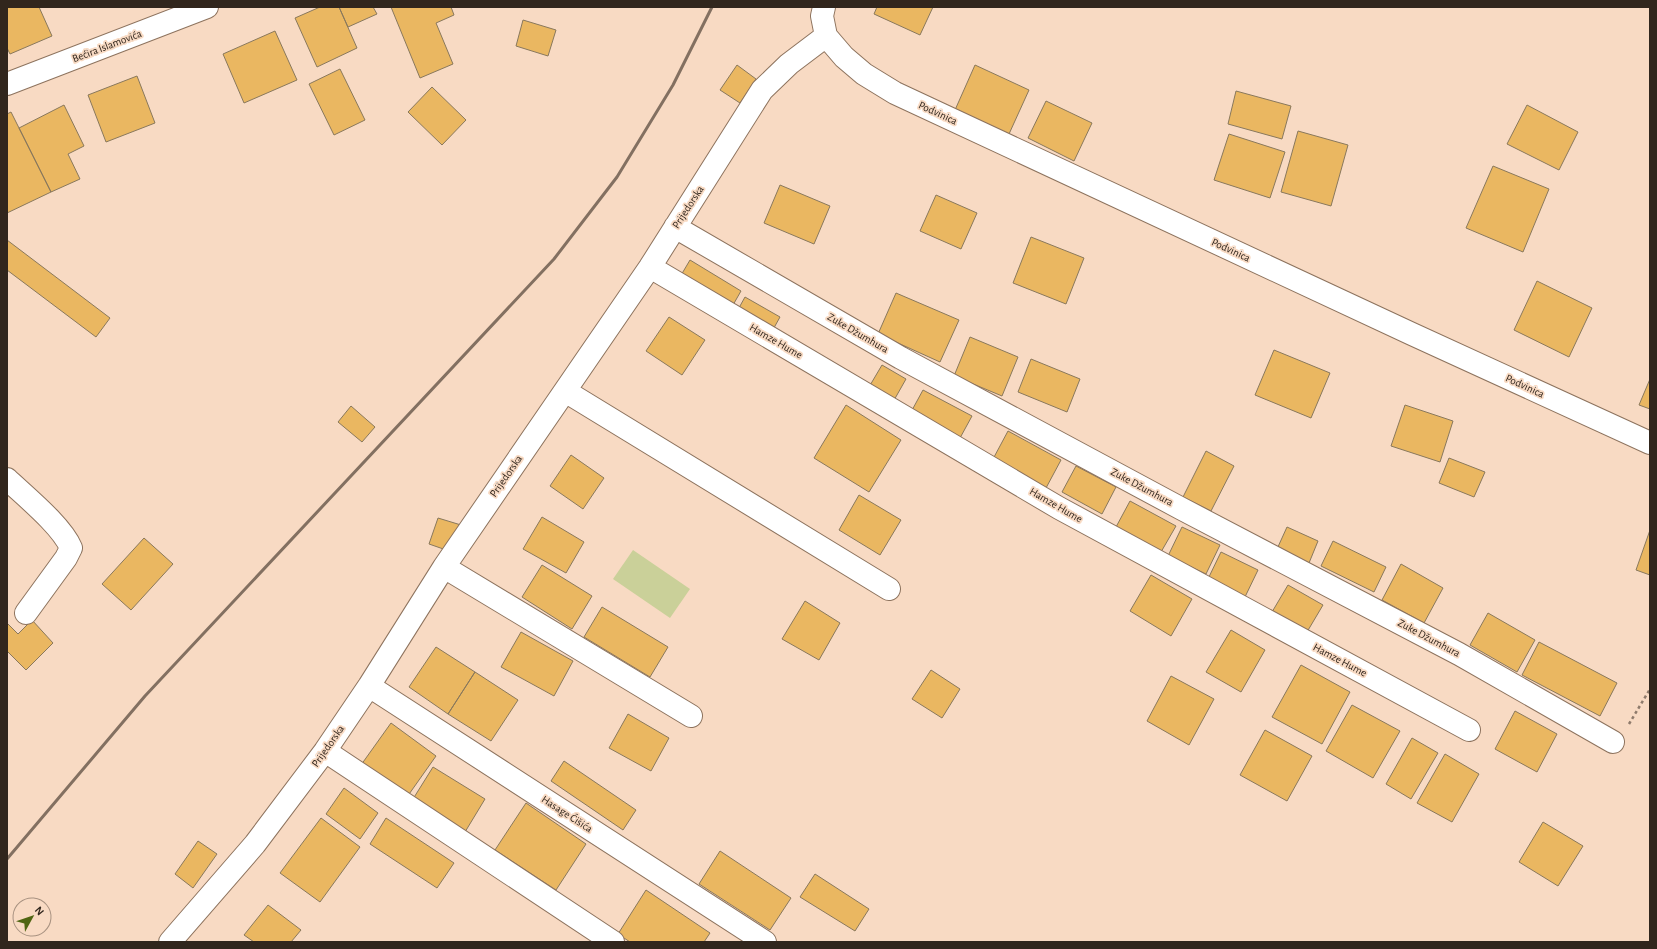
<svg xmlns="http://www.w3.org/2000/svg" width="1657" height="949" viewBox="0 0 1657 949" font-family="'Alegreya Sans',sans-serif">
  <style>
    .green { fill: #cad099 }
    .building { fill: #eab761; stroke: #89785c }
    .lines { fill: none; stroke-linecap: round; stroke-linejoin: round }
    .minor-casing { stroke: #8d735e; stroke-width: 24 }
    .path { stroke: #8e7a6b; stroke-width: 2.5; stroke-dasharray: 3 3; stroke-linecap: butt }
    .minor { stroke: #fff; stroke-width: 22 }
    .rail { stroke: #837061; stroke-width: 3 }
    .labels { text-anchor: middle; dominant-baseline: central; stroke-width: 3.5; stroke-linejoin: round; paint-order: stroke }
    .street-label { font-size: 11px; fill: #31261d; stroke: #f8dac3 }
  </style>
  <rect width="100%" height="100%" fill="#f8dac3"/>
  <path class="green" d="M633,550L690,589L670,618L613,579Z"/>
  <path class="building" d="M7,7H39L52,36L10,54L7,48Z
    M320,7H339L357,48L317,67L295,18Z
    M339,7H373L377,14L348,27Z
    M391,7H451L454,15L436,23L453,64L420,78Z
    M877,7H933L920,35L874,14Z
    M523,20L556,30L548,56L516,46Z
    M275,31L297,80L244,103L223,54Z
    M737,65L756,79L740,103L720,90Z
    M975,65L1029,90L1009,134L955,110Z
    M340,69L365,120L334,135L309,84Z
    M137,76L155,123L106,142L88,95Z
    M432,87L466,120L442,145L408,112Z
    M1236,91L1291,106L1282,139L1228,124Z
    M1046,101L1092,123L1074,161L1028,138Z
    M64,105L84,146L68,154L80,179L51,192L19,128Z
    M1527,105L1578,132L1559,170L1507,144Z
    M11,112L51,192L7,213V114Z
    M1298,131L1348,145L1331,206L1281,192Z
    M1229,134L1285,152L1270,198L1214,180Z
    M1493,166L1549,189L1523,252L1466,228Z
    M780,185L830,206L814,244L764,223Z
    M936,195L977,213L961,249L920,231Z
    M1031,237L1084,258L1066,304L1013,283Z
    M7,240L110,318L96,337L7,270Z
    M690,260L741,291L729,312L677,282Z
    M1537,281L1592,308L1569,357L1514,330Z
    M896,293L959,320L940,362L878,334Z
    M745,297L780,317L770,335L735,315Z
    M669,317L705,340L682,375L646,351Z
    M970,337L1018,357L1002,396L954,376Z
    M1274,350L1330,373L1311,418L1255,395Z
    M1031,359L1080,379L1067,412L1018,392Z
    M882,365L906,379L893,402L869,387Z
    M1650,379V409L1639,405Z
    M923,390L972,416L960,438L911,412Z
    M846,405L901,440L869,492L814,458Z
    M1405,405L1453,421L1440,462L1391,446Z
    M351,406L375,427L362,442L338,422Z
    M1008,431L1061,460L1046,488L993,459Z
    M1206,451L1234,466L1211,511L1183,497Z
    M571,455L604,478L583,509L550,486Z
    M1449,458L1485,472L1474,497L1439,483Z
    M1076,466L1116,487L1102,514L1062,492Z
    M859,495L901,520L880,555L839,530Z
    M1130,501L1176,526L1161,552L1116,527Z
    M542,517L584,542L566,573L523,549Z
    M438,518L461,525L452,552L429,544Z
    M1182,527L1220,545L1206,574L1168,556Z
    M1287,527L1318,541L1309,563L1277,549Z
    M1650,530V575L1636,570Z
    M144,538L173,564L131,610L102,584Z
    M1333,541L1386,567L1374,592L1321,566Z
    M1221,552L1258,570L1244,599L1207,581Z
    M1401,564L1443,588L1424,623L1382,600Z
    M542,565L592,596L572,629L522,597Z
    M1151,575L1192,599L1171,636L1130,611Z
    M1288,585L1323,605L1307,632L1272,612Z
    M805,601L840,623L819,660L782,639Z
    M602,607L668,647L650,677L584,637Z
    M1488,613L1535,640L1517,672L1470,645Z
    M32,620L53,643L26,670L7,651V623L18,634Z
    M1231,630L1265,650L1241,692L1206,672Z
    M521,632L573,661L554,696L501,667Z
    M1539,642L1617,683L1600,716L1522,675Z
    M436,647L475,672L448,714L409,687Z
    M1301,665L1350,692L1322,744L1272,717Z
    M931,670L960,689L942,718L912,699Z
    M475,672L518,700L491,741L448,714Z
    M1171,676L1214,699L1189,745L1147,721Z
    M1352,705L1400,731L1373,778L1326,751Z
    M1515,711L1557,734L1537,772L1495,749Z
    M628,714L669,738L651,771L609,748Z
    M391,723L436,756L407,797L361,765Z
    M1265,730L1312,756L1287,801L1240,775Z
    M1412,738L1438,753L1411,799L1386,784Z
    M1445,754L1479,774L1452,822L1417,803Z
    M564,761L636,810L623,830L551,781Z
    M433,767L485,799L465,832L413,799Z
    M344,788L378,813L360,839L326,814Z
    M526,803L586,844L556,890L495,850Z
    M321,818L360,847L320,902L280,873Z
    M386,818L454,863L437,888L370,844Z
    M1543,822L1583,846L1558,886L1519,862Z
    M198,841L217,854L193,888L175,874Z
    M720,851L791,898L770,930L699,884Z
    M815,874L869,909L855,931L800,897Z
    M646,890L710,933L704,942H630L618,934Z
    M268,905L301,930L291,942H254L244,935Z"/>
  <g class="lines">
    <g class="minor-casing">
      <path id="minor" d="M824,7L822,16L826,36
        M826,36L844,57L864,74L895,93L1412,334L1650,443
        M7,84L207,7
        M675,227L901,358L1182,509L1459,654L1613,742
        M650,267L1059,508L1469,730
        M565,391L889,589
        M7,479C25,496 62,526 71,548L66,558L26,613
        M444,567L691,716
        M369,686L765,942
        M325,751L613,942
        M170,942L255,844L325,751L369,686L444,567L650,267L762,90L789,64L826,36"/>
    </g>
    <path class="path" d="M1629,724L1650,689"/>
    <use href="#minor" class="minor"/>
    <path class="rail" d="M7,859L145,696L554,259L617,177L673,85L712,7"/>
  </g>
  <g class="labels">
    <g class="street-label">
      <text transform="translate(107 46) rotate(-21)">Bećira Islamovića</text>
      <text transform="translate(938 113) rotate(25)">Podvinica</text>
      <text transform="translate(688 207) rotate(-57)">Prijedorska</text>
      <text transform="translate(1231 250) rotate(25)">Podvinica</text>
      <text transform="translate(858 333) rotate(30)">Zuke Džumhura</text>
      <text transform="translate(776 341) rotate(30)">Hamze Hume</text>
      <text transform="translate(1525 386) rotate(25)">Podvinica</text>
      <text transform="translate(506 476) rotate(-55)">Prijedorska</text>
      <text transform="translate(1142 487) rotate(28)">Zuke Džumhura</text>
      <text transform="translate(1056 505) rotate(30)">Hamze Hume</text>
      <text transform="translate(1429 638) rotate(28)">Zuke Džumhura</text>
      <text transform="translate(1340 660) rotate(28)">Hamze Hume</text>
      <text transform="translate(328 746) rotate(-55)">Prijedorska</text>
      <text transform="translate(567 814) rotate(33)">Hasage Ćišića</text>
    </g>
  </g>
  <rect width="1657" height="949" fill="none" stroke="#31261d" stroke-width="16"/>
  <g transform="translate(32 917) rotate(50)"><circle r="19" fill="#f8dac3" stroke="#a89281"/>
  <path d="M0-3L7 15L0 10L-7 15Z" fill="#4f6512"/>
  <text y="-6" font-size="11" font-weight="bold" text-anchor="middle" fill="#31261d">N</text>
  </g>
</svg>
